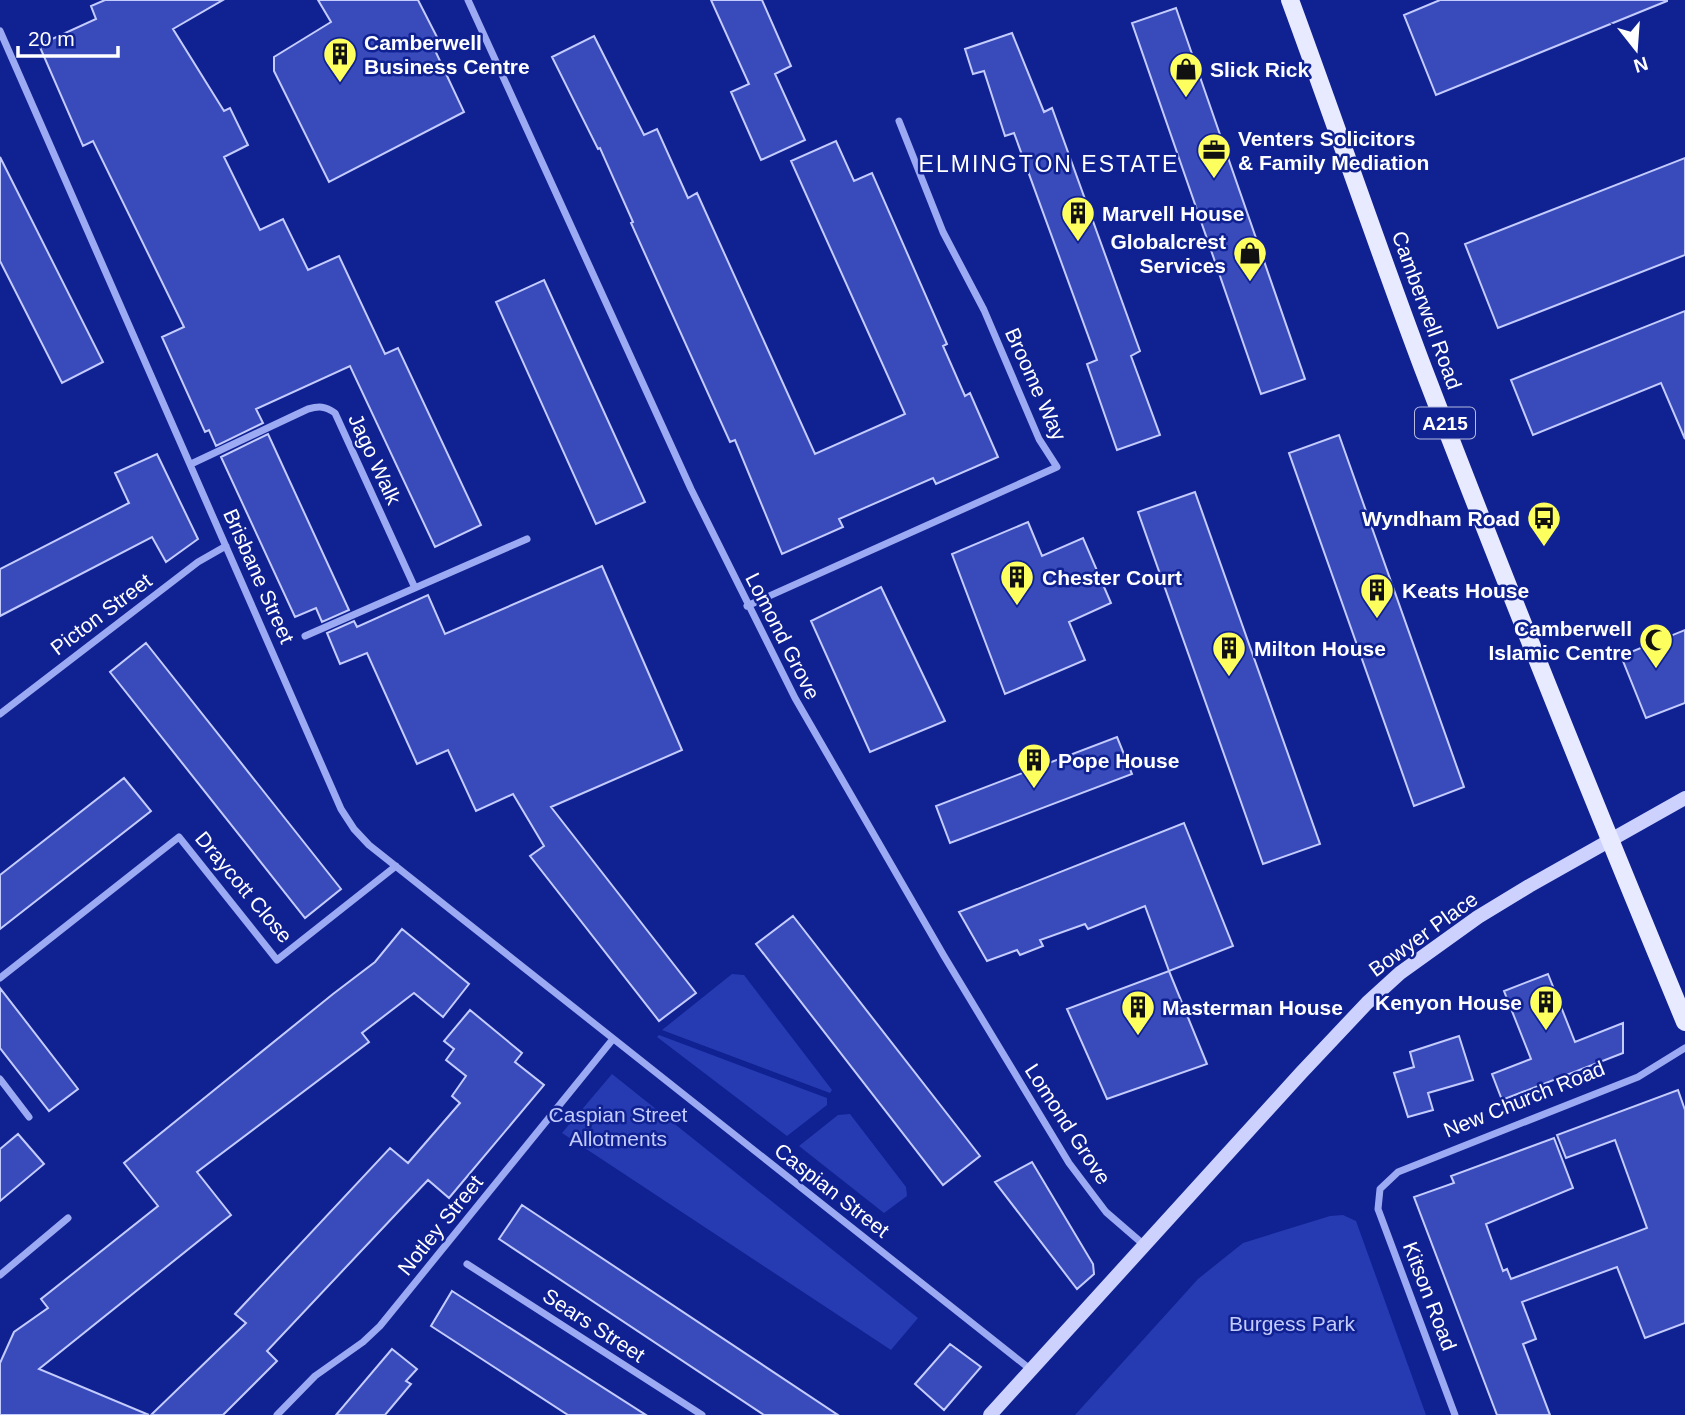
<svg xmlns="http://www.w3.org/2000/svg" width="1685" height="1415" viewBox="0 0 1685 1415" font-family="Helvetica,sans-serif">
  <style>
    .green { fill: #263bb2 }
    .building { fill: #394bba; stroke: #c4ccfd; stroke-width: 2 }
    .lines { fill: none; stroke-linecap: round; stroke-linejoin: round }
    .street { stroke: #9ca9f3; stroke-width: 7 }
    .secondary { stroke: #ccd2fd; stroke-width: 14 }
    .primary { stroke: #e8eaff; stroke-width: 18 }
    .labels { text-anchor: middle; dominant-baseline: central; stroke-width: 5; stroke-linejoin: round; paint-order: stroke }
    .shield { fill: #102192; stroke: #b7bcde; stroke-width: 2 }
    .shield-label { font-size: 19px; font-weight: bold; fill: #fff }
    .poi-label { font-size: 21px; font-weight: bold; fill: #fff; stroke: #102192; text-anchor: start }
    .street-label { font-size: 21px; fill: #fff; stroke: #102192 }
    .park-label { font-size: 21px; fill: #c4ccfd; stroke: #102192 }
    .neighbourhood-label { font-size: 23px; letter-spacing: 2px; fill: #fff; stroke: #102192 }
  </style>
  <rect width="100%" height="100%" fill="#102192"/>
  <path class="green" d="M732,974L744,975L832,1090L830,1093L662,1030Z
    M659,1035L827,1098V1105L787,1136L657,1037Z
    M612,1074L918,1318L891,1350L562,1133Z
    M850,1114L906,1187L907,1196L884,1213L799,1146L838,1115Z
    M1343,1215L1356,1221L1426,1415H1075L1198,1279L1243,1243L1330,1216Z"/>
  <path class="building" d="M105,0H223L173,29L224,111L230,108L248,145L224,157L260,230L283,219L308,270L339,256L385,354L398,348L481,525L435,547L350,366L256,409L263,423L216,446L209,430L205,432L162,337L184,327L93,141L83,146L39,45L96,19L91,6Z
    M318,0H418L439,41L432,44L464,112L329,182L274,71V57L331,22Z
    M711,0H762L791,66L775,74L805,140L761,160L731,92L749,84Z
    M1440,0H1667V1L1436,95L1404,15Z
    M1176,8L1305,379L1261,394L1132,23Z
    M1012,33L1044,112L1052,108L1140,351L1131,356L1160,435L1117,450L1087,364L1097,360L1014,133L1005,136L984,71L973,74L965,49Z
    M594,36L644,135L657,129L688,198L697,193L815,454L905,414L791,161L836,141L854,181L872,173L947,344L943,346L965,396L970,393L998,457L936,484L933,478L839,519L843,527L782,554L735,440L730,442L631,223L633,222L600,148L598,149L552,57Z
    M0,157L103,362L62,383L0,261Z
    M1685,158V255L1498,328L1465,244Z
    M544,280L645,502L596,524L496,302Z
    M1685,311V439L1661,383L1533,435L1511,380Z
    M268,434L349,610L322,622L316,608L295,617L221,457Z
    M1339,435L1464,787L1414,806L1289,453Z
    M157,454L198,539L166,562L152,537L0,616V569L129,503L115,473Z
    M1195,492L1320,844L1263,864L1138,512Z
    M1028,522L1042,556L1083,538L1111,603L1069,622L1085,660L1005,694L952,554Z
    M602,566L682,750L551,807L696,993L659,1021L530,856L544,846L513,794L476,811L448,750L417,764L367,653L340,664L327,633L354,621L357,627L428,595L445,634Z
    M881,587L945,721L870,752L811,621Z
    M1685,630V703L1646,718L1621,656Z
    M146,643L341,889L305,918L110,672Z
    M1117,737L1132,774L950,843L936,806Z
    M124,778L151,811L0,929V875Z
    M1184,823L1233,946L1169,971L1145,906L1088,929L1085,924L1040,940L1043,946L1020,955L1017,950L987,961L959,912Z
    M793,916L980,1156L943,1185L756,944Z
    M402,929L469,984L443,1017L414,993L362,1033L369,1042L197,1172L231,1215L39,1369L149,1415H0V1363L14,1332L48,1308L41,1299L158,1206L124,1163L333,994L375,962Z
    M1169,971L1207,1064L1107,1099L1067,1009Z
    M1548,974L1575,1042L1623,1023V1053L1502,1100L1492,1074L1531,1059L1504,991Z
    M0,988L78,1089L49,1111L0,1048Z
    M470,1010L522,1053L515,1062L544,1085L449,1198L428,1180L267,1351L277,1361L223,1415H151L246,1323L235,1314L390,1148L408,1163L460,1103L452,1096L466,1076L446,1060L454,1049L444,1041Z
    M1459,1036L1473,1080L1428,1093L1433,1110L1408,1117L1394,1073L1414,1067L1410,1052Z
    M1678,1090L1685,1110V1323L1645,1338L1617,1267L1522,1302L1536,1339L1523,1344L1550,1415H1497L1414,1197L1454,1183L1451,1176L1554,1138L1573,1188L1486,1224L1503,1271L1507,1269L1511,1279L1647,1228L1615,1140L1566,1158L1557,1135Z
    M18,1134L44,1164L0,1201V1149Z
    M1032,1162L1093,1264L1094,1274L1077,1289L995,1182Z
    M522,1205L838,1415H764L499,1239Z
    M452,1291L646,1415H568L431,1326Z
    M950,1344L981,1367L944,1410L915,1384Z
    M392,1349L417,1369L406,1381L411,1384L385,1415H336Z"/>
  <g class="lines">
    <path class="street" d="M468,0L691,489L795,698L944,956L1069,1163L1106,1212L1143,1244
      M0,31L341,809L354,829L369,845L1030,1369
      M191,464L308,409C319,406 325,406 335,413L415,588
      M747,606L1057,467L1039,439L984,310L943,232L899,121
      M305,636L527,539
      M0,714L198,562L226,546
      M0,978L179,837L277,960L396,866
      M0,1079L29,1117
      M467,1264L702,1415
      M0,1275L68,1218
      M277,1415L315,1376L363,1342L380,1326L613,1039
      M1455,1415L1378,1209L1380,1189L1398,1172L1638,1077L1685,1048"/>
    <path class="secondary" d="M990,1415L1301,1073L1367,1003L1400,973L1478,917L1529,886L1685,798"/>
    <path class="primary" d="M1290,0C1335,122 1377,246 1423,368C1507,587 1595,805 1685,1022"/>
  </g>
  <defs>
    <g id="building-pin" transform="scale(1.75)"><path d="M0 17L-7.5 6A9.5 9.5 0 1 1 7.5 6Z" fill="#fdff5e" stroke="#102192"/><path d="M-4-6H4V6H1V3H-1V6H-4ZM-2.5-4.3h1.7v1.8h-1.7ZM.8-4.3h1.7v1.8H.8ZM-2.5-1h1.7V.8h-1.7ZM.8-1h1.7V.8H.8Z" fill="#111"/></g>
    <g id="shop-pin" transform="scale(1.75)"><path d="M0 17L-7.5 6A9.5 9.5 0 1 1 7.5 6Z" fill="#fdff5e" stroke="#102192"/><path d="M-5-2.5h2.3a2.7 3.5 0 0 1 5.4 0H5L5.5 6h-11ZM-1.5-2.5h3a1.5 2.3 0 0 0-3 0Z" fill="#111"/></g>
    <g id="office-pin" transform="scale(1.75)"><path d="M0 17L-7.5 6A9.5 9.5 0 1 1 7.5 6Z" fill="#fdff5e" stroke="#102192"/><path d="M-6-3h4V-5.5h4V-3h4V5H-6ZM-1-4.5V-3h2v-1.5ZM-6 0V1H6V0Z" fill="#111"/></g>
    <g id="bus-pin" transform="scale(1.75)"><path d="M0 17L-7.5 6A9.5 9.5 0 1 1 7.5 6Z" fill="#fdff5e" stroke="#102192"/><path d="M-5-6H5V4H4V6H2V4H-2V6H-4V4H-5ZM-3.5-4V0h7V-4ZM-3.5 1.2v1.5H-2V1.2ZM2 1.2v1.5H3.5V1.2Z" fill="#111"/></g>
    <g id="mosque-pin" transform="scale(1.75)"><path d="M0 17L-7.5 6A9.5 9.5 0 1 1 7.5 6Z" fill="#fdff5e" stroke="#102192"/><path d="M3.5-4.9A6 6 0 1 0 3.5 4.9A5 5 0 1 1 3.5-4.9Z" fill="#111"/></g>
  </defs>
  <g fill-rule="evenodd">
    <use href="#building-pin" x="340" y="54"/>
    <use href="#shop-pin" x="1186" y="69"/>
    <use href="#office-pin" x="1214" y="150"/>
    <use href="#building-pin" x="1078" y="213"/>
    <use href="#shop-pin" x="1250" y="253"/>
    <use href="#bus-pin" x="1544" y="518"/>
    <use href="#building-pin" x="1017" y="577"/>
    <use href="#building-pin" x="1377" y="590"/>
    <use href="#mosque-pin" x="1656" y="640"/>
    <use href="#building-pin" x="1229" y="648"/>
    <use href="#building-pin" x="1034" y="760"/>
    <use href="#building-pin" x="1546" y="1002"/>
    <use href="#building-pin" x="1138" y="1007"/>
  </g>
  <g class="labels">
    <rect class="shield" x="1415" y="407.5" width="60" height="31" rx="5"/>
    <g class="shield-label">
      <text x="1445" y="423">A215</text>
    </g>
    <g class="poi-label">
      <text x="364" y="42">Camberwell<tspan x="364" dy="24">Business Centre</tspan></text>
      <text x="1210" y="69">Slick Rick</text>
      <text x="1238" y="138">Venters Solicitors<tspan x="1238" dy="24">&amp; Family Mediation</tspan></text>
      <text x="1102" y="213">Marvell House</text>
      <text x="1226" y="241" text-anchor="end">Globalcrest<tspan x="1226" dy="24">Services</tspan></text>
      <text x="1520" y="518" text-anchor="end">Wyndham Road</text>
      <text x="1042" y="577">Chester Court</text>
      <text x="1402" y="590">Keats House</text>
      <text x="1632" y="628" text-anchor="end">Camberwell<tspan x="1632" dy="24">Islamic Centre</tspan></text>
      <text x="1254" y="648">Milton House</text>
      <text x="1058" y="760">Pope House</text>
      <text x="1522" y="1002" text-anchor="end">Kenyon House</text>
      <text x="1162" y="1007">Masterman House</text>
    </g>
    <g class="street-label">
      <text transform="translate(1427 310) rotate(70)">Camberwell Road</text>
      <text transform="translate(1036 384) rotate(66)">Broome Way</text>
      <text transform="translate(375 459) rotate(65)">Jago Walk</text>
      <text transform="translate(259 576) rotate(66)">Brisbane Street</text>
      <text transform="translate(101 614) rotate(-37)">Picton Street</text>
      <text transform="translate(783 636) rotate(63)">Lomond Grove</text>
      <text transform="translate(244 887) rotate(50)">Draycott Close</text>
      <text transform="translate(1423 934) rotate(-36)">Bowyer Place</text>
      <text transform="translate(1524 1099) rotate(-22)">New Church Road</text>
      <text transform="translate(1068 1124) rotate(57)">Lomond Grove</text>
      <text transform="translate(832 1190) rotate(38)">Caspian Street</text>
      <text transform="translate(440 1225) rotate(-51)">Notley Street</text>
      <text transform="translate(1430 1296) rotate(69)">Kitson Road</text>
      <text transform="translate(594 1325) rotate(33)">Sears Street</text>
    </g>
    <g class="park-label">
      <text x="618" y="1114">Caspian Street<tspan x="618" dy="24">Allotments</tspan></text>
      <text x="1292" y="1323">Burgess Park</text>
    </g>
    <g class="neighbourhood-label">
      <text x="1049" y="164">ELMINGTON ESTATE</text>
    </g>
  </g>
  <g transform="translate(1636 49) rotate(163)" stroke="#102192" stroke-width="5" paint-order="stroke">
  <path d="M0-5L12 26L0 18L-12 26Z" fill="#ffffff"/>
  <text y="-10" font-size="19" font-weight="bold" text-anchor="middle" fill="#ffffff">N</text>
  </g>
  <path d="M18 46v10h100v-10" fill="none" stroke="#ffffff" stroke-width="3.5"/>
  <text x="28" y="46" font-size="21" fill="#ffffff" stroke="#102192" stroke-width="5" paint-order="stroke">20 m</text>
</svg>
